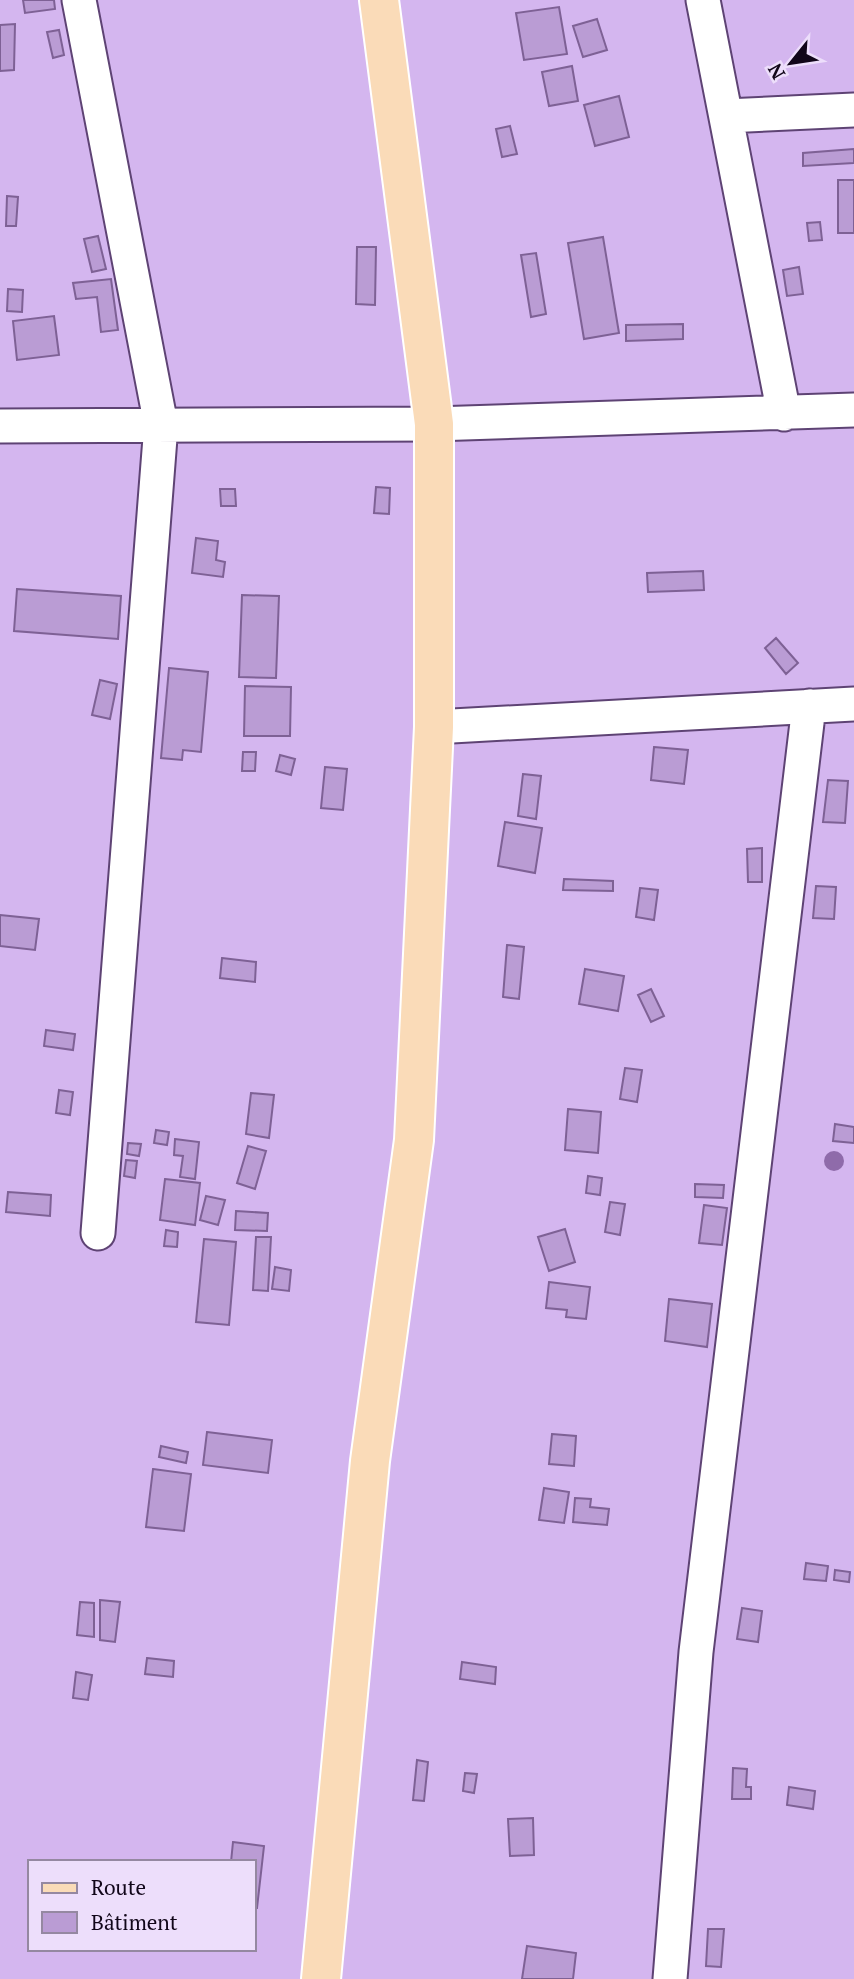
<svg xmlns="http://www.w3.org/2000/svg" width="854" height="1979" viewBox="0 0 854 1979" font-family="'PT Serif',serif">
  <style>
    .building { fill: #ba9cd4; stroke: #7e6195; stroke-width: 2 }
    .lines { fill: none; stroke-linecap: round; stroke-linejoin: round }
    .minor-casing { stroke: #5e4374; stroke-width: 37 }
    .major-casing { stroke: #fff; stroke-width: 42 }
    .minor { stroke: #fff; stroke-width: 33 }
    .major { stroke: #fadbb8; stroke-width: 38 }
    .tree { fill: #8f6baa }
  </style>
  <rect width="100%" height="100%" fill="#d4b6ef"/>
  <path class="building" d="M23,0H54L55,9L25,13Z
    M559,7L567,54L524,60L516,13Z
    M597,19L607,50L583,57L573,26Z
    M15,24L14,70L0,71V25Z
    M59,30L64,55L53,58L47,32Z
    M572,66L578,101L549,106L542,72Z
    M619,96L629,137L595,146L584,105Z
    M510,126L517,154L502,157L496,129Z
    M854,149V163L803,166V153Z
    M838,180H854V233H838Z
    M7,196L18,197L16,226H6Z
    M820,222L822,240L809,241L807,223Z
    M98,236L106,269L92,272L84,239Z
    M603,237L619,333L584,339L568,243Z
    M357,247H376L375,305L356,304Z
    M536,253L546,314L531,317L521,255Z
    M799,267L803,294L787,296L783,270Z
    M111,279L118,330L101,332L97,297L76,299L73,283Z
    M8,289L23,290L22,312L7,311Z
    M54,316L59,355L17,360L13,321Z
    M683,324V339L626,341V325Z
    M376,487L390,488L389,514L374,513Z
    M220,489H235L236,506H221Z
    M196,538L218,541L216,560L225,562L223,577L192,573Z
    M703,571L704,590L648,592L647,573Z
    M17,589L121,596L118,639L14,631Z
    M242,595L279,596L276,678L239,677Z
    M776,638L798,663L786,674L765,648Z
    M169,668L208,672L201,752L183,750L182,760L161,758Z
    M100,680L117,684L110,719L92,715Z
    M245,686L291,687L290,736H244Z
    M654,747L688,750L684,784L651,780Z
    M243,752H256L255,771H242Z
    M280,755L295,759L291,775L276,771Z
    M325,767L347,769L343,810L321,808Z
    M523,774L541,776L536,819L518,816Z
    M828,780L848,781L845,823L823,822Z
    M505,822L542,828L535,873L498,866Z
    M762,848V882H748L747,849Z
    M564,879L613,881V891L563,890Z
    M816,886L836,887L834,919L813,918Z
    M640,888L658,890L654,920L636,917Z
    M0,915L39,919L35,950L0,946Z
    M507,945L524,947L519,999L503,997Z
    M222,958L256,962L255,982L220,978Z
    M585,969L624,976L618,1011L579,1004Z
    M651,989L664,1016L651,1022L638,995Z
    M46,1030L75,1034L73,1050L44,1046Z
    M625,1068L642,1070L637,1102L620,1099Z
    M59,1090L73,1092L70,1115L56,1113Z
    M251,1093L274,1095L269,1138L246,1134Z
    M568,1109L601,1112L598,1153L565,1150Z
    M835,1124L854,1127V1143L833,1141Z
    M156,1130L169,1132L167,1145L154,1143Z
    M175,1139L199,1142L195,1179L180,1177L183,1156L174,1155Z
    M128,1143L141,1144L139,1156L127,1154Z
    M248,1146L266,1151L255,1189L237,1183Z
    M126,1160L137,1161L135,1178L124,1176Z
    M588,1176L602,1178L600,1195L586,1193Z
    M165,1179L200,1183L195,1225L160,1220Z
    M695,1184L724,1185L723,1198L695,1197Z
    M8,1192L51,1195L50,1216L6,1212Z
    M206,1196L225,1200L218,1225L200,1220Z
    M610,1202L625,1204L620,1235L605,1232Z
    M704,1205L727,1208L722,1245L699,1243Z
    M236,1211L268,1213L267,1231L235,1230Z
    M565,1229L575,1262L549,1271L538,1237Z
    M166,1230L178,1232L177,1247L164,1246Z
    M256,1237H271L268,1291L253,1290Z
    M204,1239L236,1242L229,1325L196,1322Z
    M275,1267L291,1270L289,1291L272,1289Z
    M549,1282L590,1287L586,1319L566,1317L567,1310L546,1308Z
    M669,1299L712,1304L707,1347L665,1341Z
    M207,1432L272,1440L268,1473L203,1465Z
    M552,1434L576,1436L574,1466L549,1464Z
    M161,1446L188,1452L186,1463L159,1457Z
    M153,1469L191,1474L184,1531L146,1527Z
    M544,1488L569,1492L564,1523L539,1520Z
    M575,1498L591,1499L590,1507L609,1509L607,1525L573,1522Z
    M806,1563L828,1566L826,1581L804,1579Z
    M835,1570L850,1572L849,1582L834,1580Z
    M100,1600L120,1602L115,1642L100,1640Z
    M80,1602L94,1603V1637L77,1635Z
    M742,1608L762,1611L758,1642L737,1639Z
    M147,1658L174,1661L173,1677L145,1674Z
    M462,1662L496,1667L495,1684L460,1679Z
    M76,1672L92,1675L88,1700L73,1698Z
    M417,1760L428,1762L424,1801L413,1800Z
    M733,1768L747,1769L746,1787H751V1799H732Z
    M465,1773L477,1774L474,1793L463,1791Z
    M789,1787L815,1791L813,1809L787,1805Z
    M533,1818L534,1855L510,1856L508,1819Z
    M233,1842L264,1846L257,1908H254V1862H231Z
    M708,1929H724L721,1967L706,1966Z
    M527,1946L576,1953L573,1979H522Z"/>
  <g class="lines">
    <g class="minor-casing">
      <path id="minor" d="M79,0L161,425L98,1233
        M703,0L784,414
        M726,116L854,110
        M0,426L434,424L854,410
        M434,727L854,704
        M670,1979L696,1652L809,706"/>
    </g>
    <g class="major-casing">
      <path id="major" d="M321,1979L370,1461L414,1140L434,727V424L379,0"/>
    </g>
    <use href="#minor" class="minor"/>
    <use href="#major" class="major"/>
  </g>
  <circle class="tree" cx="834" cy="1161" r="10"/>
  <rect x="28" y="1860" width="228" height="91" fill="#eddefb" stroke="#9588a1" stroke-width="2"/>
  <rect x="42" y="1883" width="35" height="10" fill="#fadbb8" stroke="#9588a1" stroke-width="2"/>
  <text x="91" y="1895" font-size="21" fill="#110619">Route</text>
  <rect x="42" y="1912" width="35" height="21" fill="#ba9cd4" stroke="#9588a1" stroke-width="2"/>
  <text x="91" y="1930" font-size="21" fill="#110619">Bâtiment</text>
  <g transform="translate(791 63) rotate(240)" stroke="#eddefb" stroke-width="5" paint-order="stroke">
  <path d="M0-5L12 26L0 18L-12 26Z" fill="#110619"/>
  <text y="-10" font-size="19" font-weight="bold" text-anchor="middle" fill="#110619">N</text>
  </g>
</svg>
